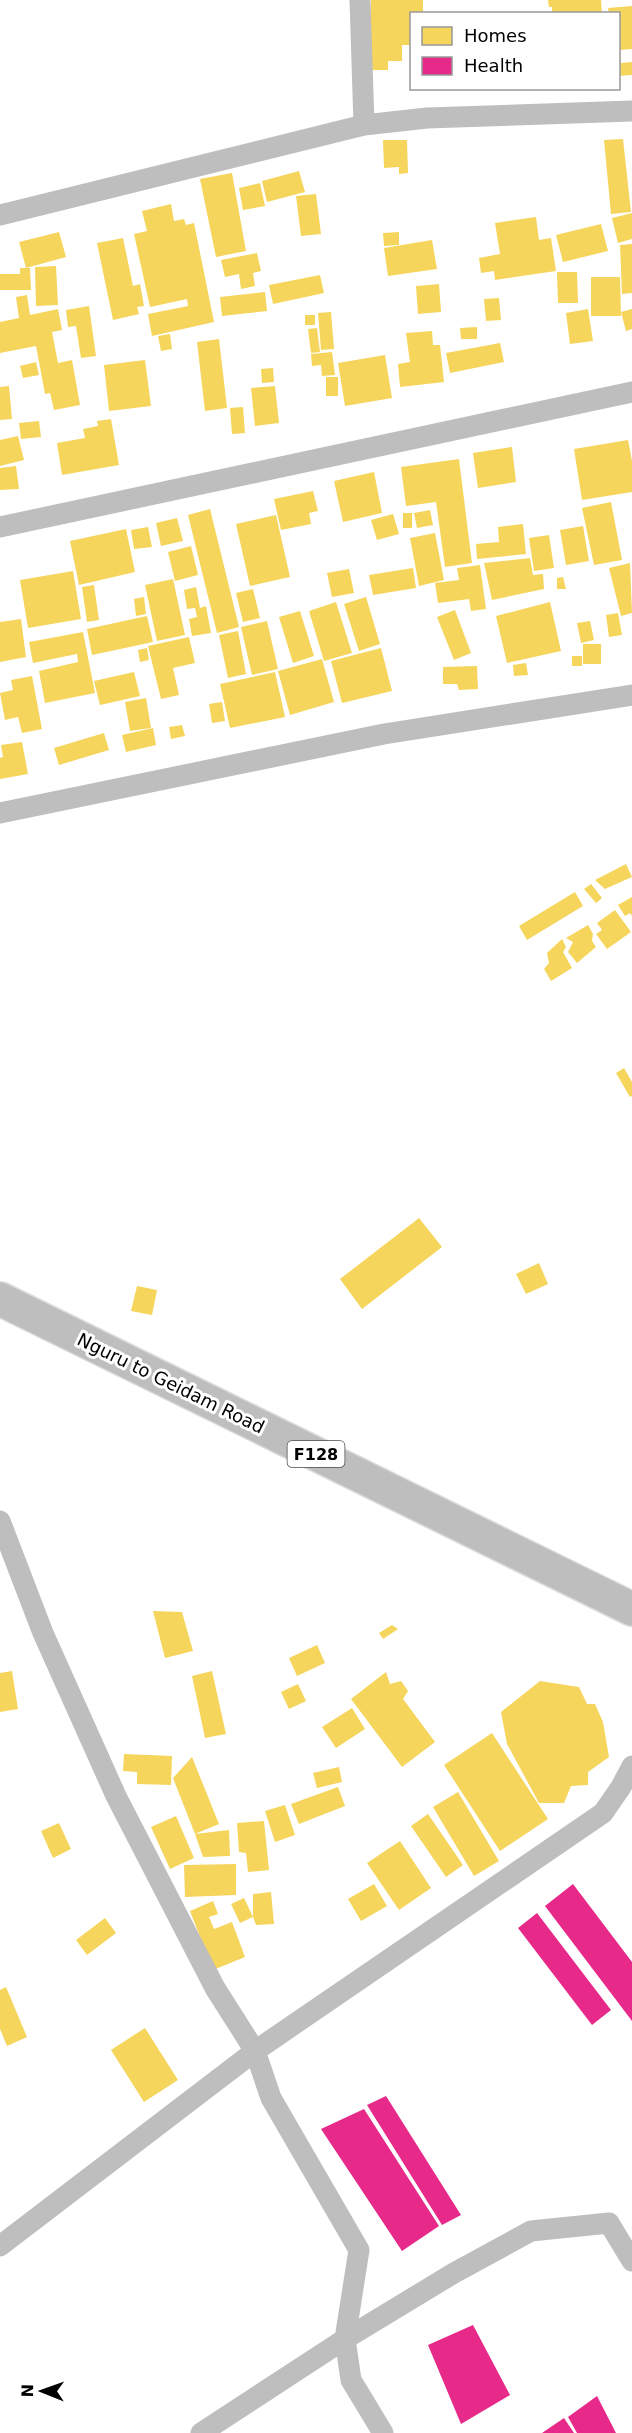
<svg xmlns="http://www.w3.org/2000/svg" width="632" height="2433" viewBox="0 0 632 2433" font-family="'DejaVu Sans',sans-serif">
  <style>
    .homes { fill: #f6d55c }
    .health { fill: #e7298a }
    .lines { fill: none; stroke-linecap: round; stroke-linejoin: round }
    .primary-casing { stroke: #dbdbdb; stroke-width: 36 }
    .minor { stroke: #bebebe; stroke-width: 21 }
    .primary { stroke: #bebebe; stroke-width: 33 }
    .labels { text-anchor: middle; dominant-baseline: central; stroke-width: 6; stroke-linejoin: round; paint-order: stroke }
    .shield { fill: #fff; stroke: #4c4c4c; stroke-width: 1.5 }
    .shield-label { font-size: 16px; font-weight: bold; fill: #000 }
    .street-label { font-size: 18px; fill: #000; stroke: #fff }
  </style>
  <rect width="100%" height="100%" fill="#fff"/>
  <path class="homes" d="M371,0H423V14H412V45H402V61H388V70H370Z
    M548,0H601L602,14H552V7H549Z
    M632,6V49L620,50L621,63L632,62V75L618,76V14H609L608,8Z
    M623,139L631,212L611,214L604,140Z
    M383,140H407L408,173L399,174V167L384,168Z
    M299,171L305,192L267,202L262,181Z
    M232,173L246,251L216,257L200,179Z
    M260,183L265,206L243,210L239,188Z
    M316,194L321,234L301,236L296,196Z
    M171,204L174,221L184,219L186,225L194,223L214,322L152,336L148,314L188,306L187,299L150,307L134,234L147,231L142,211Z
    M632,213V239L618,243L612,218Z
    M536,217L539,240L551,238L556,271L495,280L494,271L481,273L479,258L500,254L495,223Z
    M601,224L608,251L563,262L556,235Z
    M59,232L66,257L26,268L19,242Z
    M399,232V245L384,246L383,233Z
    M123,238L133,286L140,284L144,306L137,307L139,314L113,320L97,243Z
    M432,240L437,269L388,276L384,248Z
    M632,244V293L622,294L620,245Z
    M257,253L261,271L253,273L255,286L241,289L239,274L225,277L221,260Z
    M56,266L58,305L36,306L35,267Z
    M20,268H30L31,290H0V274H20Z
    M557,272H577L578,303H558Z
    M320,275L324,293L273,304L269,285Z
    M591,277H620L621,316H591Z
    M439,284L441,312L418,314L416,286Z
    M265,292L267,311L222,316L220,297Z
    M27,295L30,315L58,309L62,330L52,332L58,363L72,360L80,405L54,410L50,393L45,394L36,346L0,353V322L19,318L16,297Z
    M499,298L501,320L486,321L484,299Z
    M89,306L96,356L81,358L76,326L68,327L66,310Z
    M588,309L593,341L570,344L566,313Z
    M632,309V329L626,331L621,312Z
    M331,312L334,349L321,350L318,313Z
    M305,315H315V325H305Z
    M477,327V339H461L460,328Z
    M317,328L320,352L311,353L308,329Z
    M432,331L433,345H440L444,382L400,387L398,364L410,362L406,333Z
    M170,334L172,349L161,351L158,336Z
    M219,339L227,408L205,411L197,342Z
    M500,343L504,362L450,373L446,353Z
    M332,352L335,375L322,376L321,365L312,366L311,354Z
    M385,355L392,398L345,406L338,363Z
    M145,360L151,406L109,411L104,365Z
    M36,362L39,375L23,378L20,366Z
    M273,368L274,382L262,383L261,369Z
    M326,377H338V396H326Z
    M9,386L12,419L0,420V387Z
    M275,386L279,423L255,426L251,388Z
    M243,407L245,433L232,434L230,408Z
    M111,419L119,465L62,475L57,443L85,438L83,429L98,426L97,421Z
    M39,421L41,437L21,439L19,423Z
    M18,436L24,460L0,466V440Z
    M628,440L632,461V492L582,500L574,449Z
    M512,447L516,482L478,488L473,453Z
    M459,459L472,563L445,567L436,502L406,506L401,467Z
    M16,466L19,489L0,490V468Z
    M374,472L382,513L343,522L334,481Z
    M313,491L318,511L309,513L311,524L281,530L274,499Z
    M611,502L622,560L594,565L582,508Z
    M210,509L239,627L217,633L188,515Z
    M430,510L433,525L417,528L414,513Z
    M403,513H412V528H403Z
    M393,514L399,534L377,540L371,520Z
    M276,515L290,577L250,586L236,524Z
    M177,518L183,541L161,546L156,523Z
    M523,524L526,554L477,559L476,544L499,542L498,527Z
    M583,526L589,561L566,565L560,530Z
    M148,527L152,547L134,549L131,530Z
    M126,529L135,572L79,585L70,541Z
    M435,533L444,580L419,586L410,538Z
    M549,535L554,568L534,571L529,538Z
    M191,546L198,575L175,581L168,552Z
    M530,558L533,575L543,574L544,589L492,600L484,563Z
    M630,563L632,613L621,616L609,568Z
    M480,565L486,609L471,611L469,599L438,603L435,583L459,580L457,568Z
    M413,568L416,588L373,595L369,575Z
    M349,569L354,593L332,597L327,573Z
    M73,571L81,619L28,628L20,580Z
    M563,577L566,589H557V578Z
    M173,579L185,635L157,641L145,585Z
    M94,585L99,620L87,622L82,587Z
    M196,587L200,608L206,606L211,633L192,636L189,619L197,617L195,608L187,609L184,590Z
    M253,589L260,618L243,622L236,593Z
    M144,597L146,614L136,616L134,599Z
    M366,597L380,644L359,651L344,604Z
    M336,602L352,653L324,661L309,611Z
    M550,602L561,651L507,663L496,616Z
    M455,610L471,653L454,660L437,617Z
    M300,611L314,656L293,663L279,617Z
    M618,613L622,635L609,637L606,615Z
    M147,616L153,642L92,655L87,629Z
    M21,619L26,657L0,662V622Z
    M267,621L278,669L252,675L241,627Z
    M590,621L594,640L581,643L577,623Z
    M238,631L246,674L228,678L219,635Z
    M83,632L95,693L45,703L39,671L78,662L77,654L33,663L29,642Z
    M189,637L195,663L173,668L179,695L161,699L148,646Z
    M583,644H601V664H583Z
    M147,648L149,660L140,662L138,650Z
    M381,648L392,691L342,703L331,661Z
    M572,656H582V666H572Z
    M322,659L334,702L290,715L278,671Z
    M526,663L528,675L514,676L513,665Z
    M477,666L478,689L459,690L457,684H443V667Z
    M134,672L140,696L100,705L94,681Z
    M275,672L285,717L230,728L220,684Z
    M32,676L42,729L22,733L18,717L5,720L0,693L13,690L11,680Z
    M146,698L151,728L130,731L125,702Z
    M222,702L225,721L212,723L209,704Z
    M182,725L185,736L171,739L169,727Z
    M153,728L156,745L126,752L122,735Z
    M104,733L109,750L59,765L54,748Z
    M22,742L28,774L0,779V758L3,757L1,745Z
    M626,864L632,877L605,889L595,880Z
    M591,884L602,898L596,903L584,889Z
    M575,892L583,906L527,940L519,926Z
    M632,897V916L630,913L625,916L618,905Z
    M615,910L631,932L607,949L596,934L602,930L597,923Z
    M588,925L593,934L592,941L596,947L577,963L568,952L573,942L566,938Z
    M562,939L566,947L563,952L572,968L551,981L544,969L549,963L547,953Z
    M624,1068L632,1082V1096L630,1097L616,1073Z
    M419,1218L442,1247L362,1309L340,1279Z
    M539,1263L548,1284L526,1294L516,1274Z
    M137,1286L157,1290L152,1315L131,1311Z
    M153,1611L182,1612L193,1651L165,1658Z
    M392,1625L398,1629L383,1639L379,1633Z
    M317,1645L325,1663L297,1676L289,1658Z
    M12,1671L18,1709L0,1712V1673Z
    M212,1671L226,1734L205,1738L192,1676Z
    M386,1672L390,1684L401,1681L408,1691L403,1699L435,1742L402,1767L351,1699Z
    M540,1681L579,1687L587,1704H595L603,1722L609,1757L588,1772V1785L571,1786L564,1803H539L507,1744L501,1712Z
    M298,1684L306,1701L289,1709L281,1692Z
    M352,1708L365,1729L336,1748L322,1727Z
    M492,1733L548,1819L500,1851L444,1765Z
    M124,1754L172,1756L171,1785L137,1784V1772L123,1771Z
    M192,1757L219,1824L195,1834L173,1778Z
    M339,1767L342,1782L317,1788L313,1773Z
    M338,1787L345,1806L299,1824L291,1804Z
    M458,1792L499,1861L474,1876L433,1807Z
    M285,1805L295,1835L275,1842L265,1811Z
    M428,1814L463,1865L446,1877L411,1826Z
    M176,1816L194,1858L170,1869L151,1827Z
    M264,1821L269,1870L248,1872L246,1853L239,1852L237,1823Z
    M59,1823L71,1849L53,1858L41,1831Z
    M229,1830L230,1856L203,1857L195,1834Z
    M400,1841L431,1888L399,1910L367,1863Z
    M236,1864V1895L185,1897L184,1865Z
    M374,1884L387,1906L361,1921L348,1899Z
    M271,1892L274,1924L256,1925L253,1917V1894Z
    M244,1898L253,1917L240,1923L231,1904Z
    M213,1901L218,1914L209,1917L214,1929L232,1922L245,1957L213,1970L190,1911Z
    M105,1918L116,1933L87,1955L76,1940Z
    M6,1987L27,2037L7,2046L0,2029V1990Z
    M145,2028L178,2080L144,2102L111,2050Z"/>
  <path class="health" d="M573,1884L632,1962V2021L545,1906Z
    M537,1913L611,2010L592,2025L518,1928Z
    M386,2096L461,2215L442,2225L367,2105Z
    M364,2109L439,2226L402,2251L321,2129Z
    M473,2325L510,2395L461,2424L428,2345Z
    M597,2396L616,2433H577L568,2417Z
    M564,2418L574,2433H542Z"/>
  <g class="lines">
    <g class="primary-casing">
      <path id="primary" d="M0,1299L632,1609"/>
    </g>
    <path class="minor" d="M360,0L364,125
      M0,215L364,125L427,118L632,111
      M0,527L632,392
      M0,813L384,734L632,695
      M0,1521L43,1633L116,1796L215,1988L255,2051L271,2098L359,2250L345,2339L351,2380L383,2433
      M0,2246L255,2051L603,1813L621,1787L632,1766
      M201,2433L345,2339L454,2273L531,2231L609,2223L632,2261"/>
    <use href="#primary" class="primary"/>
  </g>
  <g class="labels">
    <rect class="shield" x="287.5" y="1441" width="57" height="26" rx="4.5"/>
    <g class="shield-label">
      <text x="316" y="1454">F128</text>
    </g>
    <g class="street-label">
      <text transform="translate(171 1383) rotate(26)">Nguru to Geidam Road</text>
    </g>
  </g>
  <rect x="410" y="12" width="210" height="78" fill="#ffffff" stroke="#999999" stroke-width="1.5"/>
  <rect x="422" y="27" width="30" height="18" fill="#f6d55c" stroke="#999999" stroke-width="1.5"/>
  <text x="464" y="42" font-size="18" fill="#000000">Homes</text>
  <rect x="422" y="57" width="30" height="18" fill="#e7298a" stroke="#999999" stroke-width="1.5"/>
  <text x="464" y="72" font-size="18" fill="#000000">Health</text>
  <g transform="translate(42 2391) rotate(271)" stroke="#ffffff" stroke-width="4.5" paint-order="stroke">
  <path d="M0-4.5L10 22L0 15L-10 22Z" fill="#000000"/>
  <text y="-9" font-size="16" font-weight="bold" text-anchor="middle" fill="#000000">N</text>
  </g>
</svg>
